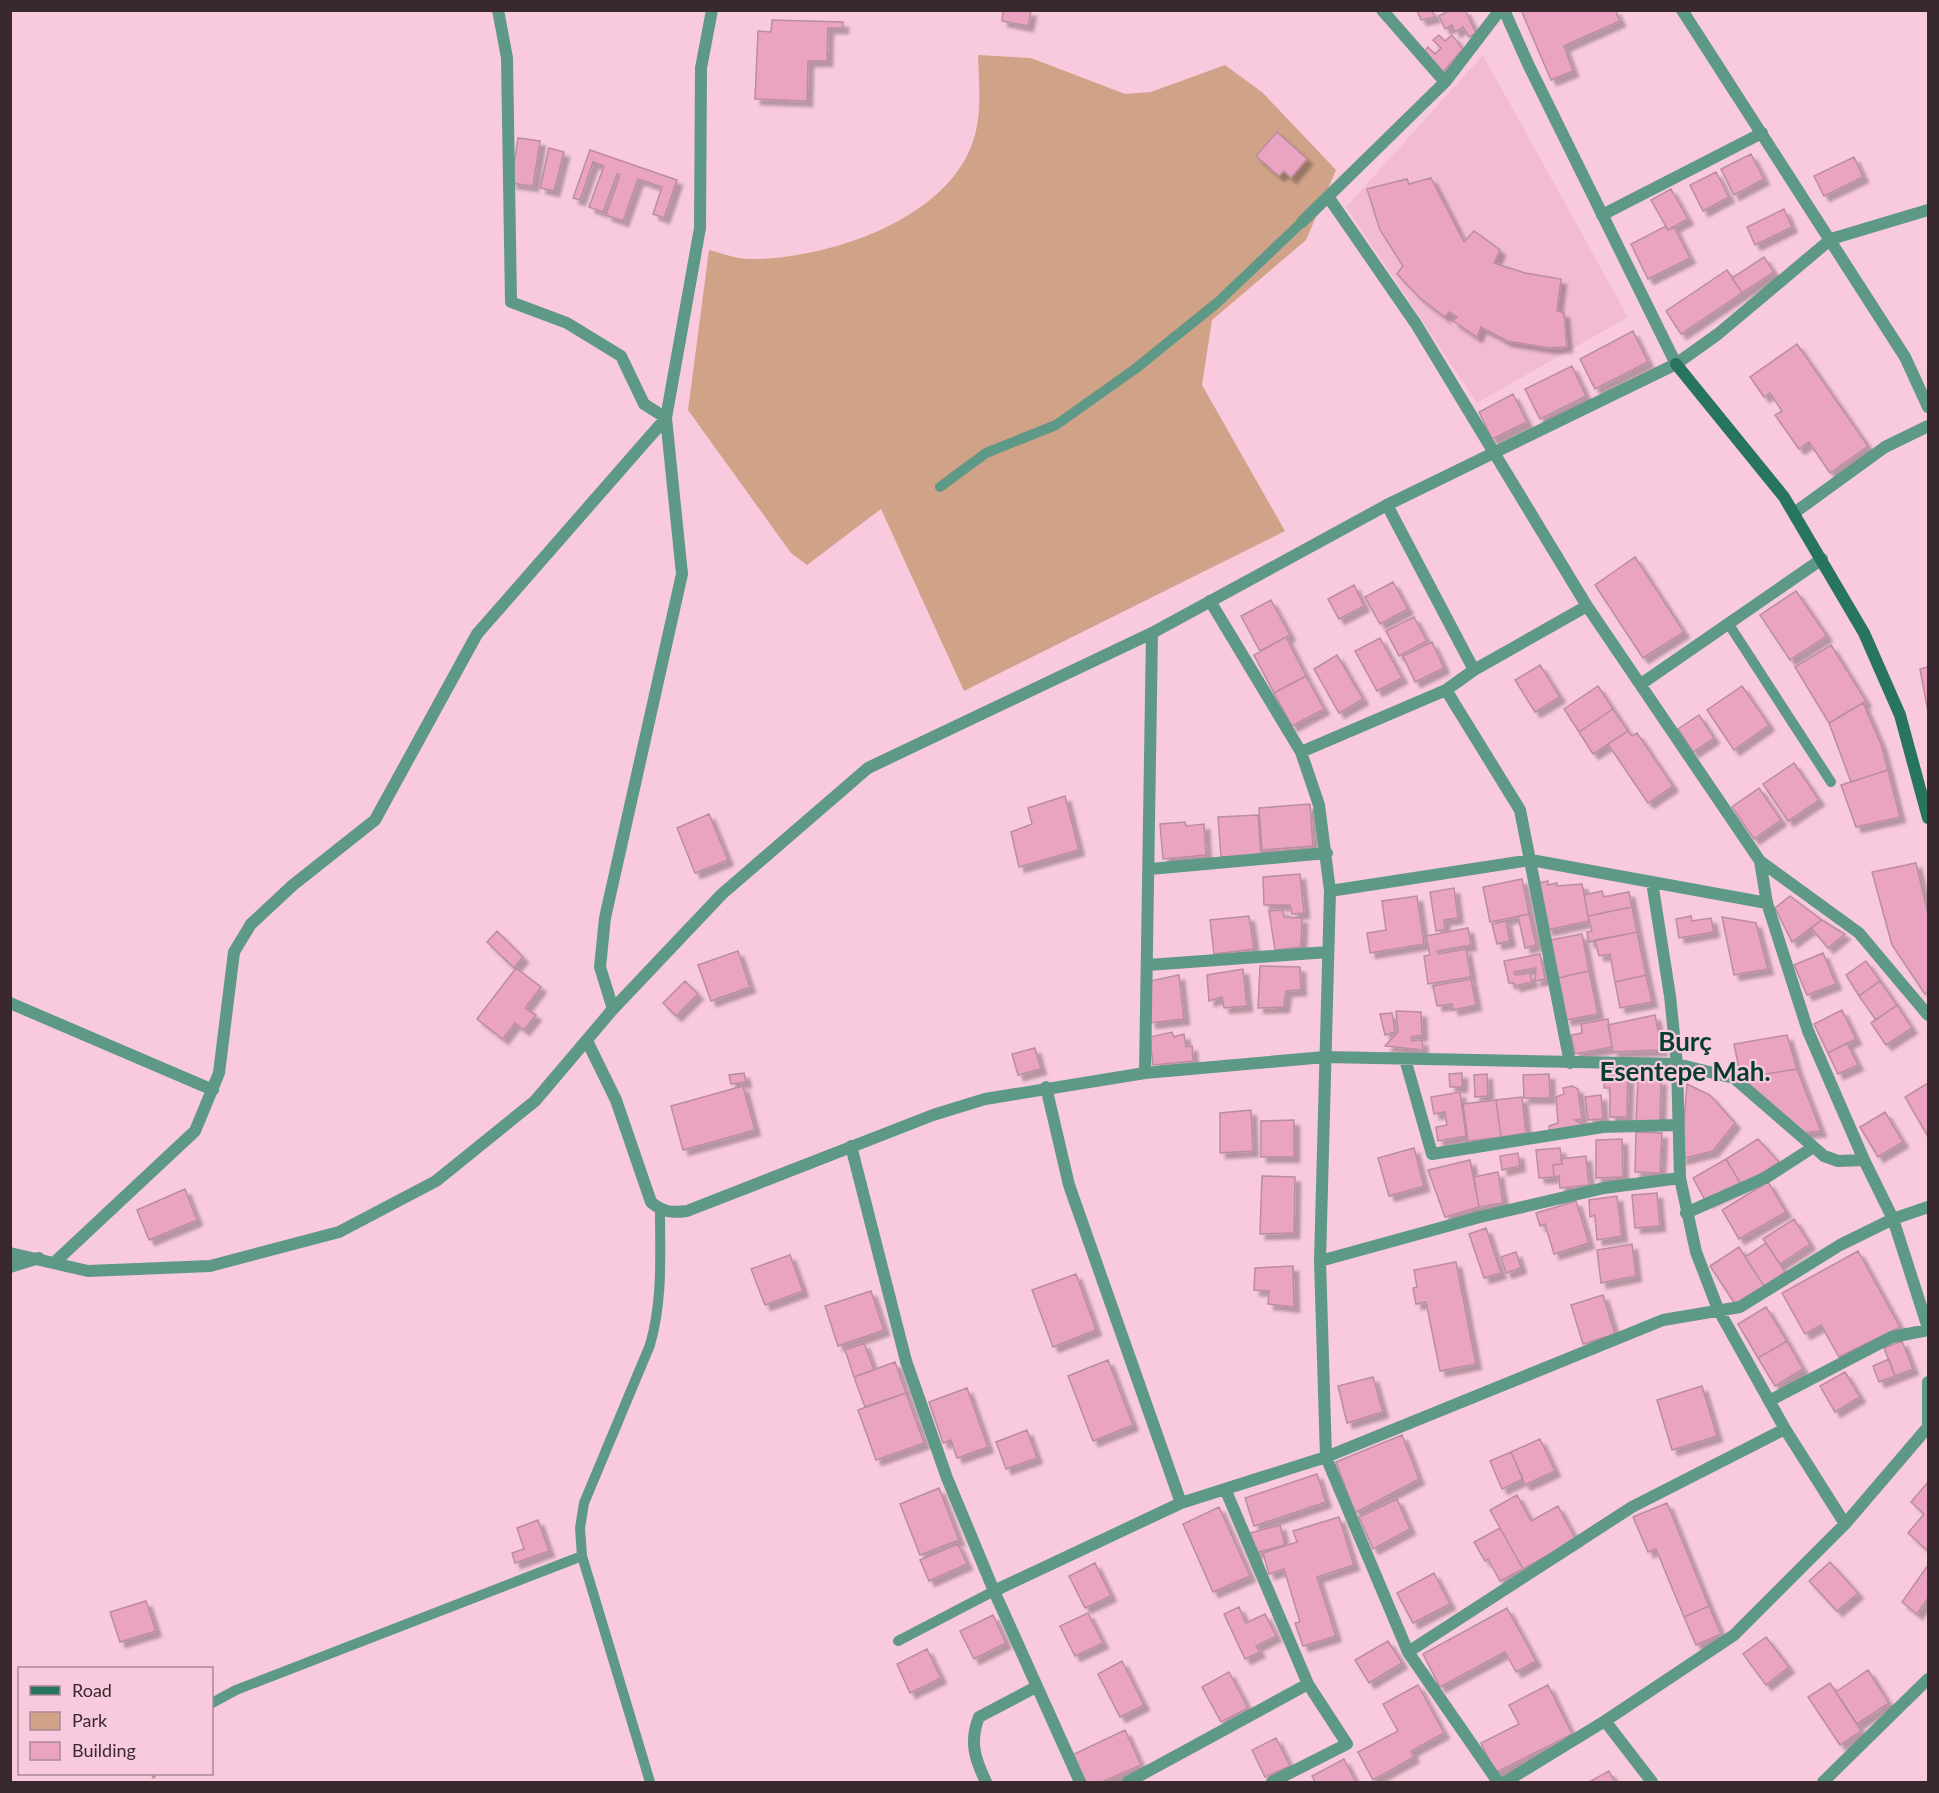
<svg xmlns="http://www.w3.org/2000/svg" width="1939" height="1793" viewBox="0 0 1939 1793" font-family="Lato,sans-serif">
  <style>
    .built { fill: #f2bbd2 }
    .green { fill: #d0a287 }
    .building { fill: #eaa4c2; stroke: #ba8da0; stroke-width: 1.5; filter: url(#shadow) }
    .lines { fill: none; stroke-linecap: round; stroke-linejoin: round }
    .path { stroke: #be98a7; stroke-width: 4; stroke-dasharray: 4.5 3; stroke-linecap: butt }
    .service { stroke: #5e9886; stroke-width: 10 }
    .minor { stroke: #5e9886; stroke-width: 12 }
    .tertiary { stroke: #5e9886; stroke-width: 12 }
    .secondary { stroke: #27745f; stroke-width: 12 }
    .labels { text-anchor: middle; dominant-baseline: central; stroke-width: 4.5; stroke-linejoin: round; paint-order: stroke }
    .district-label { font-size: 26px; font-weight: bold; fill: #053e30; stroke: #f9cadd }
  </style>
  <defs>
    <filter id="shadow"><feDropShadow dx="5.5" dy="5.5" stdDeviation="1.5" flood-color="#0004"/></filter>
  </defs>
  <rect width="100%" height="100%" fill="#f9cadd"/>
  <path class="built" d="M1483,55L1628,317L1477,403L1346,207Z"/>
  <path class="green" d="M978,55L1031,58L1125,94L1151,92L1225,65L1263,93L1336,170L1306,240L1212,320L1202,385L1285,531L964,691L881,509L807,565L791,553L688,410L709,250C721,253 736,259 748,259C823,260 939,223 970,149C983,120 979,86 978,55Z"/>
  <path class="building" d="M1003,10L1031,11L1028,26L1002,21Z
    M1417,10H1432L1435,17L1421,20Z
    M1450,10H1465L1476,33L1469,37L1463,27L1455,32L1452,25L1445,29L1439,16Z
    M1521,10H1615L1620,21L1564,46L1573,71L1551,80Z
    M772,20L843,22V28H828L827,61H808L807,101L755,99L758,31L771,32Z
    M1439,35L1445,41L1452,35L1463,49L1441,74L1422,54L1428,47L1435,54L1441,48L1433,40Z
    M1277,132L1307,159L1291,178L1284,171L1279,176L1256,156Z
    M518,138L540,141L533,186L511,183Z
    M549,148L564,152L554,191L540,188Z
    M590,150L677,180L664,218L653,214L662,187L638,179L623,221L606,215L620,175L617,174L603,212L589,207L604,166L593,162L580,200L573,198Z
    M1751,154L1764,179L1734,195L1721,169Z
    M1854,157L1863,177L1824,196L1814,176Z
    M1716,172L1729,197L1703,211L1690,185Z
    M1431,178L1464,242L1474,231L1500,250L1494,263L1525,273L1561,279L1557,311L1564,313L1567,347L1549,348L1507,341L1481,327L1477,337L1453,321L1457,317L1449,312L1445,317L1420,298L1397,274L1403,266L1380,230L1367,189L1407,179L1409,184Z
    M1671,189L1688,219L1668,230L1651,200Z
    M1784,209L1792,227L1755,245L1747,227Z
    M1666,226L1668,230L1674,227L1690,258L1648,279L1631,244Z
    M1764,257L1774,272L1742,293L1732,278Z
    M1727,270L1742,293L1681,334L1666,311Z
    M1633,331L1648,362L1595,389L1580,359Z
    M1797,344L1868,446L1830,473L1809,442L1799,449L1775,415L1782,411L1770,393L1764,397L1750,377Z
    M1572,366L1586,396L1540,419L1525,389Z
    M1513,394L1527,422L1492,439L1479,412Z
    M1635,557L1684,632L1643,658L1595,585Z
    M1393,582L1408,609L1380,624L1365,597Z
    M1354,585L1364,606L1339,619L1328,599Z
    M1796,591L1827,636L1790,660L1760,615Z
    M1271,600L1290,635L1260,651L1241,616Z
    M1414,617L1427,641L1399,656L1386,631Z
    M1286,637L1306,676L1274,693L1254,655Z
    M1380,638L1402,678L1377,691L1355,651Z
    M1432,642L1444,668L1415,682L1403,656Z
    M1831,645L1866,701L1829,723L1795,667Z
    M1337,655L1363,699L1339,713L1314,669Z
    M1540,665L1560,697L1535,712L1515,680Z
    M1928,667V712L1920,669Z
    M1306,676L1324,709L1292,726L1274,693Z
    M1598,686L1613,709L1579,732L1564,709Z
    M1742,686L1769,725L1734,750L1707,710Z
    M1863,703L1881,744L1888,770L1851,782L1829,723Z
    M1613,709L1628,731L1593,754L1579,732Z
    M1699,715L1714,738L1693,752L1678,729Z
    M1628,731L1632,736L1637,733L1673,786L1648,803L1608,744Z
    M1794,763L1819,800L1788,821L1763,784Z
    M1888,770L1900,817L1856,827L1841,785Z
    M1759,788L1781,820L1754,839L1732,807Z
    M1065,796L1079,850L1019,867L1011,832L1032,824L1028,808Z
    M1310,804L1313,846L1262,850L1259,808Z
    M709,814L728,860L695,873L677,828Z
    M1258,815L1261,855L1221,857L1218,817Z
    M1185,822L1186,826L1204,824L1206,855L1163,859L1160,824Z
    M1916,863L1928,914V991L1925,994L1892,945L1872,872Z
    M1300,874L1304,913L1292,914L1290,905H1264L1263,877Z
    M1522,879L1529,914L1490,922L1483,887Z
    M1548,881V885L1557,883V886L1582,884L1589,921L1547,930L1538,883Z
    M1454,888L1458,918L1444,920L1445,929L1436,931L1430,892Z
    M1602,891L1604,897L1629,892L1632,907L1588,916L1584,895Z
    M1417,896L1424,944L1370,953L1367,933L1386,930L1382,901Z
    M1790,896L1822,920L1792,942L1775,908Z
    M1632,907L1637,932L1589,942L1587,932L1592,931L1588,916Z
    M1283,910L1284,917L1302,918L1301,947L1275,950L1269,911Z
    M1529,914L1536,945L1525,948L1518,916Z
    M1249,916L1254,949L1214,954L1210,920Z
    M1691,916L1692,921L1711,918L1714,932L1679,938L1676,919Z
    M1722,917L1756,923L1768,969L1734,975Z
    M1822,920L1845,934L1828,948L1811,928Z
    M1506,921L1510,941L1497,944L1492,924Z
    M1468,928L1471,945L1437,951L1438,954L1466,949L1471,977L1428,984L1424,956L1430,955L1426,936Z
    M497,931L523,957L514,968L487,942Z
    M1637,932L1646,975L1615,982L1610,954L1599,956L1595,940Z
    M1582,934L1589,971L1558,978L1550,940Z
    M738,951L750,987L711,1001L698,965Z
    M1823,953L1836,984L1807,995L1794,965Z
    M1540,954L1545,979L1535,981L1536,968L1514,972L1515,975L1530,973L1532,982L1515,986L1514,983H1509L1504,961Z
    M1866,961L1880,981L1859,996L1846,975Z
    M1260,966L1300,967L1301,990L1286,991L1284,1007L1258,1008Z
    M516,968L541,987L525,1008L536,1015L524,1030L515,1023L503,1039L477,1019Z
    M1243,969L1247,1006L1224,1008L1222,997L1209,1001L1207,975Z
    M1589,971L1598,1014L1566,1020L1558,978Z
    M1179,975L1184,1019L1150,1023V981Z
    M1646,975L1652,1002L1620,1008L1615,982Z
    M1471,979L1476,1005L1453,1010L1452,1004L1437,1006L1433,986Z
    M685,981L698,994L676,1016L663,1003Z
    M1880,981L1897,1005L1876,1020L1859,996Z
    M1897,1005L1912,1028L1886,1045L1871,1023Z
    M1842,1010L1856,1039L1828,1053L1814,1024Z
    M1396,1011L1421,1012L1422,1035L1411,1037L1412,1041L1422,1040L1423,1050L1385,1046L1398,1032Z
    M1392,1013L1395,1032L1385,1035L1380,1014Z
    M1655,1015L1662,1050L1613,1052L1608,1025Z
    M1608,1019L1612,1047L1575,1054L1571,1035L1582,1033L1581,1024Z
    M1172,1032L1174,1037L1184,1034L1186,1047L1192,1046L1193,1061L1153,1065L1150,1037Z
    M1787,1035L1797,1069L1741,1078L1734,1044Z
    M1847,1043L1858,1065L1838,1074L1828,1053Z
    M1035,1048L1041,1069L1018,1075L1012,1054Z
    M1797,1069L1821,1131L1803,1133L1741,1078Z
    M744,1073L746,1082L731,1084L729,1075Z
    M1462,1073V1087H1450L1449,1074Z
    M1487,1074L1488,1096L1475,1097L1474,1075Z
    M1549,1074L1550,1098H1524L1523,1075Z
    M1604,1075H1628L1627,1117H1610V1088H1604Z
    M1638,1079L1661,1080L1660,1123L1636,1122Z
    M1928,1083V1134L1927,1135L1905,1097Z
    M1687,1084L1710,1095L1735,1123L1713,1151L1681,1159Z
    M743,1086L755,1130L683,1150L671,1106Z
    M1572,1086L1578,1089L1582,1119L1575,1120L1582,1124L1583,1127L1550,1131L1549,1126L1558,1123L1556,1097L1564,1094L1563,1088Z
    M1460,1092L1466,1136L1438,1141L1436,1127L1447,1125L1445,1112L1434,1114L1431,1097Z
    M1601,1095L1603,1119L1588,1120L1585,1097Z
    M1522,1097L1526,1133L1501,1137L1496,1100Z
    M1496,1100L1501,1137L1468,1141L1463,1104Z
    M1251,1110L1253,1151L1220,1153V1113Z
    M1885,1112L1903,1142L1878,1157L1860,1127Z
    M1294,1120V1157H1261V1121Z
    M1636,1132L1662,1133L1660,1173L1635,1172Z
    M1622,1139L1623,1177L1596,1178V1140Z
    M1758,1139L1779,1162L1742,1186L1726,1159Z
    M1414,1148L1424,1186L1389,1196L1378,1158Z
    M1560,1148L1562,1164L1553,1165L1554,1177L1539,1178L1536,1150Z
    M1518,1153L1520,1166L1502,1170L1500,1156Z
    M1586,1156L1589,1185L1560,1188L1559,1176L1554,1177L1553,1165L1562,1164L1561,1159Z
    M1726,1159L1742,1186L1706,1202L1693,1178Z
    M1470,1160L1479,1207L1445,1217L1428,1170Z
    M1498,1172L1503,1203L1479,1207L1474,1177Z
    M1262,1176L1295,1177L1294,1233L1260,1234Z
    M1768,1182L1786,1212L1739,1239L1722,1210Z
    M185,1189L197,1220L149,1240L137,1210Z
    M1657,1193L1660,1226L1635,1228L1632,1195Z
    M1617,1196L1622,1236L1597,1240L1595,1215L1590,1217L1589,1200Z
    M1576,1201L1589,1243L1554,1254L1545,1224L1540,1226L1536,1213Z
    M1794,1219L1810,1244L1780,1264L1763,1239Z
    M1486,1228L1501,1273L1484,1278L1469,1234Z
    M1766,1243L1785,1272L1764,1286L1745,1257Z
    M1632,1244L1636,1276L1601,1283L1597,1250Z
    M1739,1247L1764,1286L1735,1304L1710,1266Z
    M1858,1251L1900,1327L1839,1357L1821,1325L1805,1334L1782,1293Z
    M1516,1252L1521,1268L1506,1273L1501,1257Z
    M790,1255L803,1291L765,1305L751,1269Z
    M1456,1262L1476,1364L1440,1371L1426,1302L1416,1304L1413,1288L1417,1287L1414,1270Z
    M1293,1266L1294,1307L1268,1304L1269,1291L1254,1290L1255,1268Z
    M1076,1274L1096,1330L1053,1347L1032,1290Z
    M871,1291L884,1330L838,1346L825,1306Z
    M1603,1295L1615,1334L1583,1344L1571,1305Z
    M1766,1307L1787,1341L1758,1358L1738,1324Z
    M1787,1341L1803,1369L1775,1386L1758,1358Z
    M1902,1341L1913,1369L1895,1376L1884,1348Z
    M864,1343L874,1370L854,1377L845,1350Z
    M1889,1359L1895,1376L1879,1382L1873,1366Z
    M1108,1360L1133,1425L1093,1441L1068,1376Z
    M895,1362L906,1393L865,1407L854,1377Z
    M1845,1372L1860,1397L1835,1412L1820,1386Z
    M1373,1377L1383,1412L1347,1423L1338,1386Z
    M1702,1386L1717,1436L1672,1450L1657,1400Z
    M967,1388L988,1447L957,1458L951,1440L943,1443L929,1402Z
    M906,1393L924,1443L876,1460L858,1410Z
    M1027,1430L1037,1458L1006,1469L996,1442Z
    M1402,1435L1419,1479L1355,1513L1336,1462Z
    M1540,1439L1555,1471L1525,1485L1511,1452Z
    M1511,1452L1523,1479L1502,1489L1490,1461Z
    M1317,1474L1326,1502L1254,1526L1245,1498Z
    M1928,1482V1548L1927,1550L1908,1533L1924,1514L1911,1502Z
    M939,1488L959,1540L920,1555L900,1504Z
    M1517,1495L1531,1521L1558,1506L1576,1540L1523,1569L1490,1510Z
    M1397,1499L1410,1529L1373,1549L1359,1517Z
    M1667,1503L1709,1606L1684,1617L1656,1549L1648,1552L1633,1517Z
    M1219,1507L1250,1576L1213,1592L1183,1524Z
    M1339,1517L1354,1565L1317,1577L1336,1636L1303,1646L1295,1623L1300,1622L1284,1569L1269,1574L1263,1553L1297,1542L1293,1531Z
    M538,1520L549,1551L515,1563L512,1553L524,1549L517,1528Z
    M1280,1525L1285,1545L1255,1553L1250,1533Z
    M1500,1528L1523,1569L1500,1581L1488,1559L1485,1561L1474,1542Z
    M958,1544L967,1564L929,1581L920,1560Z
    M1830,1562L1858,1593L1837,1611L1809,1581Z
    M1095,1563L1111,1596L1085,1608L1069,1576Z
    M1928,1565V1598L1917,1614L1902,1602Z
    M1434,1573L1450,1604L1413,1623L1397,1593Z
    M146,1601L156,1631L120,1642L110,1612Z
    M1709,1606L1721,1634L1696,1645L1684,1617Z
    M1239,1607L1246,1623L1265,1614L1276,1636L1256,1646L1260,1652L1245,1659L1224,1614Z
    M1507,1608L1536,1661L1516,1672L1505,1652L1440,1687L1423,1654Z
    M1088,1613L1103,1643L1075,1656L1060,1626Z
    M993,1615L1006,1643L974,1659L960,1631Z
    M1766,1637L1789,1667L1766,1685L1743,1654Z
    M1388,1641L1402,1663L1369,1683L1355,1660Z
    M927,1649L941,1678L910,1693L897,1664Z
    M1122,1661L1144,1705L1120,1717L1098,1674Z
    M1868,1670L1889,1703L1857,1724L1836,1692Z
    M1229,1672L1248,1708L1221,1722L1202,1687Z
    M1830,1683L1861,1731L1840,1745L1808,1697Z
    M1418,1685L1444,1733L1411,1751L1414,1757L1373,1780L1358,1752L1398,1731L1383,1704Z
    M1548,1685L1572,1734L1495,1773L1481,1743L1519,1724L1509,1705Z
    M1125,1730L1141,1765L1102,1782H1086L1072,1755Z
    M1276,1738L1290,1766L1265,1777L1252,1750Z
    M1344,1759L1356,1782H1315L1312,1776Z
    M1609,1771L1615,1782H1589Z"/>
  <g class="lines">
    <path class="path" d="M153,1774L155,1782"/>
    <path class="service" d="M940,487L986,453L1056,425L1135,369L1218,302L1302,222
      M1728,623L1831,782
      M898,1641L994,1591
      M212,1703L236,1690L582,1556
      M650,1782L582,1556L580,1528L584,1503L650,1345C663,1299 660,1257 660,1210"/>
    <path class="minor" d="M1382,10L1445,82
      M1329,198L1416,324L1587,606L1760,861L1767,903L1808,1031L1864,1160L1893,1219L1928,1328
      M1602,215L1762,133
      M1302,222L1445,82L1500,10
      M1387,505L1474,670
      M1794,513L1885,447L1928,426
      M1210,601L1301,752L1319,805L1330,891L1320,1261L1326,1457L1408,1652L1498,1782
      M1641,684L1822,559
      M1446,690L1520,810L1570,1063
      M1301,752L1446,690L1474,670L1587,606
      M1760,861L1859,933L1928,1015
      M1150,869L1327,853
      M1652,882L1670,996L1677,1064L1680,1178L1696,1252L1718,1309L1785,1429L1845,1524
      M1330,891L1531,860L1767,903
      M1148,965L1328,952
      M10,1003L213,1090
      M613,1009L600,967L605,918L682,574L666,418L700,228L701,68L712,10
      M587,1041L616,1100L651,1202C662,1212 671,1213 687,1211L933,1115L985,1099L1145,1073L1325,1057L1677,1064L1734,1078L1824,1156L1838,1161L1864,1160
      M1405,1059L1432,1154L1603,1127L1678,1125
      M1145,1073L1152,633
      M1046,1087L1069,1185L1181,1503
      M851,1146L906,1361L947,1478L994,1591L1080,1782
      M1686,1213L1767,1177L1812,1148
      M1320,1261L1480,1217L1604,1188L1680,1178
      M55,1262L195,1131L219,1073L234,952L251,924L293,885L375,820L477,634L666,418L644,404L621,356L567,323L511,302L507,58L498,10
      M10,1267L39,1258
      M1928,1382V1427
      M1769,1401L1892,1337L1928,1330
      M1226,1491L1308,1684L1347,1744L1272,1782
      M994,1591L1181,1503L1326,1457L1663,1320L1740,1307L1840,1245L1893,1219L1928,1207
      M1408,1652L1632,1507L1785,1429
      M1605,1721L1652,1782
      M986,1782C975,1759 969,1742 979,1717L1036,1687
      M1128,1782L1308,1684
      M1505,1782L1605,1721L1734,1635L1845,1524L1928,1427
      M1823,1782L1928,1679"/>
    <path class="tertiary" d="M1504,10L1528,64L1676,364
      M1682,10L1905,357L1928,407
      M10,1253L88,1271L210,1266L339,1232L436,1181L535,1101L613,1009L722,894L868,768L1152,633L1387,505L1676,364L1718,334L1831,239L1928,210"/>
    <path class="secondary" d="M1676,364L1784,497L1864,633L1900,715L1928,818"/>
  </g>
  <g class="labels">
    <g class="district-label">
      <text x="1685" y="1041">Burç<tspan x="1685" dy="30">Esentepe Mah.</tspan></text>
    </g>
  </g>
  <rect width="1939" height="1793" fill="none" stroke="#3a282f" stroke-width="24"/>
  <rect x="18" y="1667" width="195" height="108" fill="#f9cadd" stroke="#ad8997" stroke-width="1.5"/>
  <rect x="30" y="1686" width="30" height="9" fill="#27745f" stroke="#ad8997" stroke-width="1.5"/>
  <text x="72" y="1697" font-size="18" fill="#3a282f">Road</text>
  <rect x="30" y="1712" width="30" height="18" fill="#d0a287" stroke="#ad8997" stroke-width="1.5"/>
  <text x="72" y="1727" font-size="18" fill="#3a282f">Park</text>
  <rect x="30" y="1742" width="30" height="18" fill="#eaa4c2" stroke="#ad8997" stroke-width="1.5"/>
  <text x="72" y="1757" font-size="18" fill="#3a282f">Building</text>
</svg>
